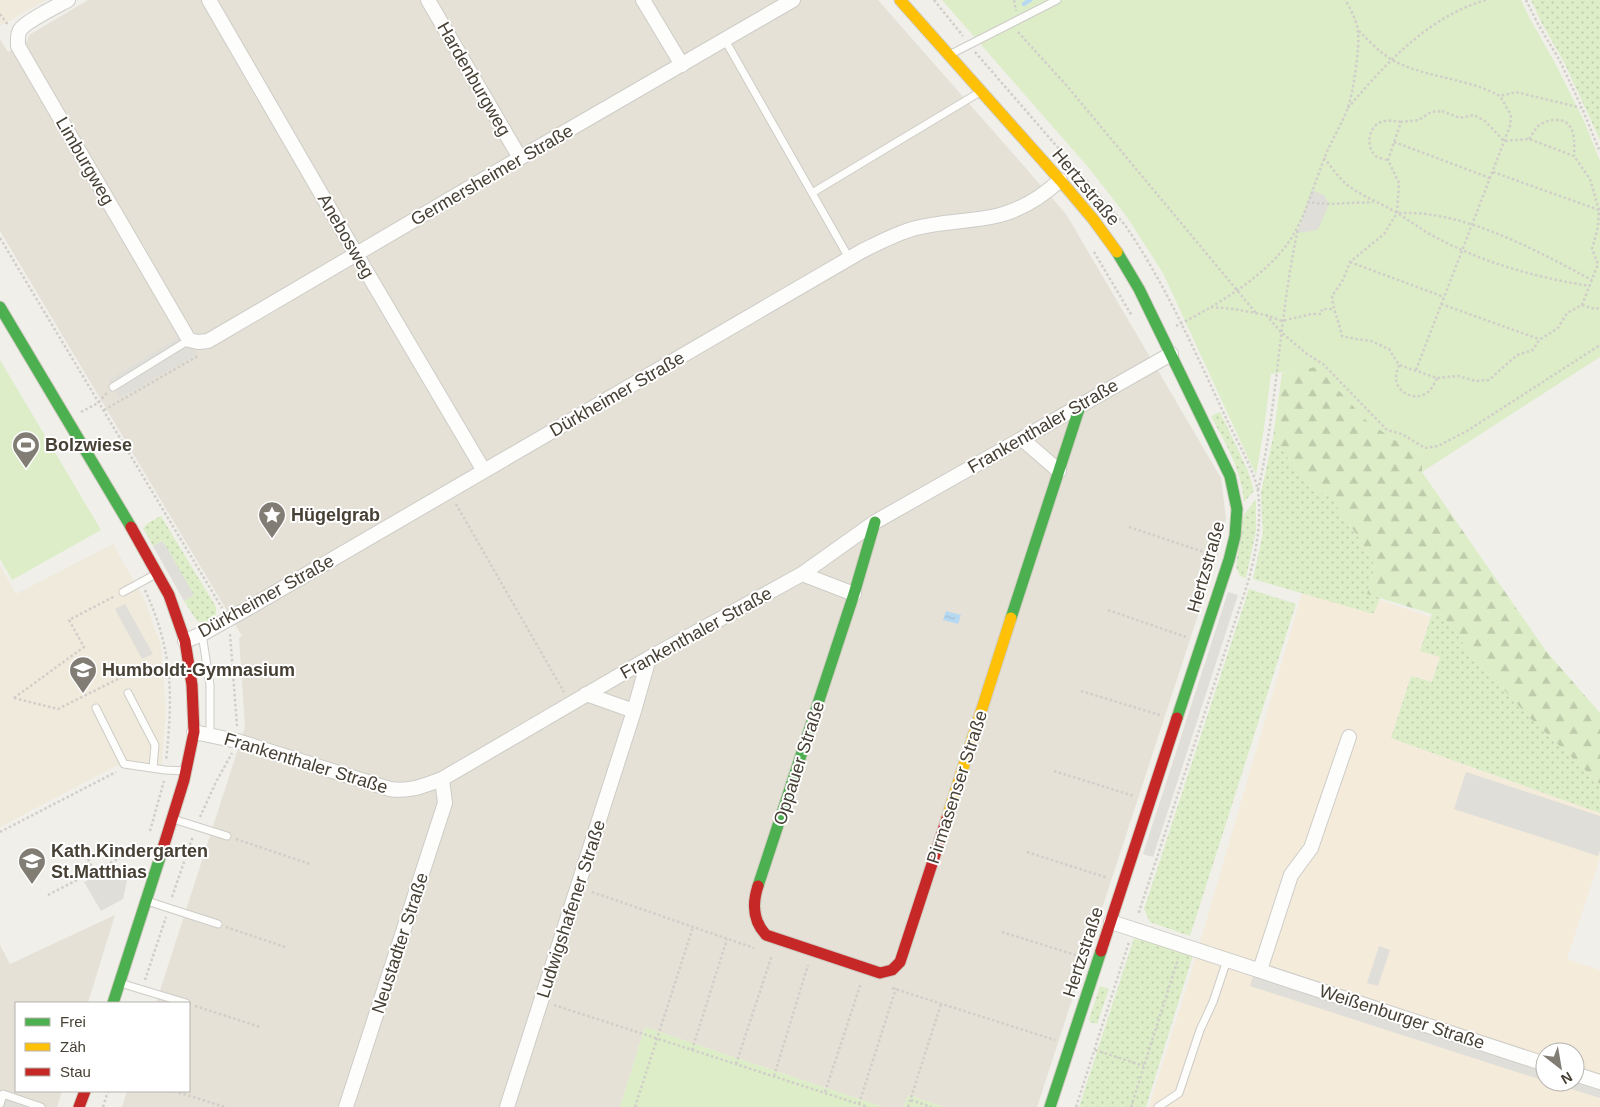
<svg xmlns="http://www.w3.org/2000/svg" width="1600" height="1107" viewBox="0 0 1600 1107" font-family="Helvetica,sans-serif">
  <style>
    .residential { fill: #e5e1d6 }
    .commercial { fill: #f4ebdb; fill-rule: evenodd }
    .education { fill: #efeadb }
    .grass { fill: url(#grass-dots) }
    .forest { fill: url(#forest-firs) }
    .green { fill: #dcedc8 }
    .parking { fill: #dfded9 }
    .water { fill: url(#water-ripples) }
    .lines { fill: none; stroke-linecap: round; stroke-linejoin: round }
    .stream { stroke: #b7d8f1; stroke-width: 4.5 }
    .lane-casing { stroke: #ceccc7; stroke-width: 9 }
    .street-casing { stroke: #ceccc7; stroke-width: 16 }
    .fast-casing { stroke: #d0ccc0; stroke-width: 13 }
    .slow-casing { stroke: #d0ccc0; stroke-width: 13 }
    .jam-casing { stroke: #d0ccc0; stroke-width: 13 }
    .path { stroke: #d1ceca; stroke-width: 2.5; stroke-dasharray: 2.5 2.5; stroke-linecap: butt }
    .lane { stroke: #fdfdfc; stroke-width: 7 }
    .street { stroke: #fdfdfc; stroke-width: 14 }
    .fast { stroke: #4caf50; stroke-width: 11 }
    .slow { stroke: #ffc107; stroke-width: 11 }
    .jam { stroke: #c62828; stroke-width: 11 }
    .labels { text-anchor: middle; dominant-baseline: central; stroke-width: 4; stroke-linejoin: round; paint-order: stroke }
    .street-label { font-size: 18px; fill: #474035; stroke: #fff }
    .poi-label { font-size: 18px; font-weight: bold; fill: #474035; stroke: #fff; text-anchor: start }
  </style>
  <defs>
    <pattern id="grass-dots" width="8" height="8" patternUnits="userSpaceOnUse" patternTransform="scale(1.25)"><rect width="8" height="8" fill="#dcedc8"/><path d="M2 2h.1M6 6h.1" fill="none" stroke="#beccac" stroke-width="1.8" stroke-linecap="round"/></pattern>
    <pattern id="forest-firs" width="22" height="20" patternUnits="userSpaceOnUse" patternTransform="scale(1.25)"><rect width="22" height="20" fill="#dcedc8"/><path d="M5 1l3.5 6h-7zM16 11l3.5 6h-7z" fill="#beccac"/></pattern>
    <pattern id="water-ripples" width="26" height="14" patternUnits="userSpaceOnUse" patternTransform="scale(1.25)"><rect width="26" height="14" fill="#b7d8f1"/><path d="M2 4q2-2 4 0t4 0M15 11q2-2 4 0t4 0" fill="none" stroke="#9fbacf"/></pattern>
  </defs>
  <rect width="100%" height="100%" fill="#f0efea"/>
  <path class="residential" d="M88,0H878L1066,214L1221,478L1226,518L1218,554L1037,1107H944L908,1095L904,1107H883L645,1027L620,1107H122L127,1091H189V1003H156L245,727L239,638L242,636L0,231V39L8,52L27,41L29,35Z
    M115,915L88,1003H16V1091H62L57,1107H0V945L10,964Z"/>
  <path class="commercial" d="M1307,576L1431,617L1420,650L1440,657L1432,682L1411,676L1391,738L1600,813V858L1567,959L1600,970V1107H1149L1189,980ZM1545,1052H1575V1082H1545Z"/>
  <path class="education" d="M0,0H46L0,26Z
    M113,544L144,599L161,645L166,713L161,772L116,766L0,827V565L16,594Z"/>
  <path class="grass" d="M1531,0H1600V140L1564,62L1541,22Z
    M1220,412L1248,471L1254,491L1244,502C1241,468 1226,445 1211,416Z
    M1273,438L1308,484L1332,499L1361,541L1375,566L1367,594L1380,598L1374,613H1370L1253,579L1263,533L1261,492Z
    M1256,499V531L1246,578L1240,576L1236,567L1243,516Z
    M161,516L216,607V617L206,623L197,621L184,601L193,595L163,541L153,546L143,528L148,523Z
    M1249,589L1296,604L1190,936L1150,922L1144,909Z
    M1432,614L1442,615L1476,660L1532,720L1600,784V813L1391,738L1411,676L1432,682L1440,657L1420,651Z
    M1134,938L1193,955L1146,1107H1079Z
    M1100,986L1109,989L1097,1024L1090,1022L1089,1019Z"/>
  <path class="forest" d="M1317,366L1367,421L1395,440L1418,451L1422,463V472L1546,651L1600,713V784L1532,720L1476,660L1442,615L1432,614L1367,594L1375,566L1361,541L1332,499L1308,484L1273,438L1282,373Z"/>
  <path class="green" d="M942,0H1521L1529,17L1555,63L1584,121L1600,161V357L1422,472V463L1418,451L1395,440L1367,421L1317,367L1271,374L1264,428L1256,475L1163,273L1127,217L1088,167Z
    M0,360L101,530L12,580L0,559Z
    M645,1027L883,1107H620Z
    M908,1095L944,1107H904Z"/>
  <path class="parking" d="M1312,190L1324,195L1329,204L1318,230L1297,233Z
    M183,335L197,354L120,398L109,380Z
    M163,541L194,595L184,601L153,546Z
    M1228,592L1238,595L1153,857L1143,854Z
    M125,604L153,654L142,659L115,609Z
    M1466,772L1600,816V851L1598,856L1454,809Z
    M118,865L127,881L123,899L101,911L84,882Z
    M1379,946L1390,950L1378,986L1367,983Z
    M1253,975L1545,1069V1081L1250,986Z
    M1575,1079L1600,1087V1098L1549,1082H1575Z
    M6,1098L35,1107H3Z"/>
  <path class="water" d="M946,611L961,615L958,624L943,620Z"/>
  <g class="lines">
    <path class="stream" d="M1024,4L1030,0"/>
    <g class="lane-casing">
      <path id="lane" d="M725,40L849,258
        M949,55L1057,0
        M812,193L980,92
        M113,387L189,340
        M123,592L156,574
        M202,634L210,685V734
        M128,693L155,745L153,768
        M96,708L124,764L165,770L186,771
        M173,819L227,836
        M147,901L218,924
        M120,983L186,1003
        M0,1104L3,1094L41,1107
        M1158,1107L1179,1093L1200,1030L1213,1002L1227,960"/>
    </g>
    <g class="street-casing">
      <path id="street" d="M68,0C57,6 26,21 20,30C17,35 18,40 18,46L189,340L198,342L208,341L520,158L793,0
        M209,0L356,254L484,471
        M428,0L520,158
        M643,0L682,65
        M1022,439L1059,471
        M802,574L854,594
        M185,641L202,634L252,606L862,251C880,242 897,233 916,228C943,221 973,222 1000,215C1022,209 1043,196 1060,180
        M586,694L634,711
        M194,732L237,741L390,789C409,792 424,786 442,779L649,658L802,574L875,522L1171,354
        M1111,922L1545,1064
        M1260,970L1291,875L1311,848L1349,737
        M1575,1074L1600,1082
        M346,1107L445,803L442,779
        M507,1107L634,711L649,658"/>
    </g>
    <g class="fast-casing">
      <path id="fast" d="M1117,252L1139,289L1230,476L1237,509L1235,536L1229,560L1177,718
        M0,307L131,527
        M1011,618L1080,406
        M758,886L854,594L875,522
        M113,1003L163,848
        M1050,1107L1101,951"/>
    </g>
    <g class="slow-casing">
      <path id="slow" d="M900,0L1060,180L1093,219L1117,252
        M947,818L1011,618"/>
    </g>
    <g class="jam-casing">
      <path id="jam" d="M131,527L169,595L185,641L192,685L194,732L184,780L163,848
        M758,886C752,904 753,921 766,935L880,973L892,970L900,962L947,818
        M1101,951L1177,718
        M79,1107L85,1091"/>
    </g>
    <path class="path" d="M934,0L963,36
      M1014,0L1016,11
      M1526,0L1538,24L1560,61L1582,108
      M0,14L8,25
      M1359,31C1369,41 1381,54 1394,61C1427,78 1467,78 1500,96L1516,92L1582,108L1600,152
      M1018,32L1067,86L1256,313
      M975,52L1125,225C1166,285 1195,352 1226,418C1235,438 1254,469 1258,491C1262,521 1256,553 1248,582L1138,915
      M1348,108C1385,64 1429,16 1486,0
      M1442,111L1460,118L1474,115L1485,121L1504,141L1529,139L1574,156L1590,179L1599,210L1598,227L1592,249L1598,264L1582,305L1567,313L1558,328L1539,340L1533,350L1517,355L1489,380L1475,381L1458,376L1437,378L1399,365L1389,349L1371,341L1356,339L1342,336C1339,322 1333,310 1332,296L1343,280L1350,262L1384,234L1397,213L1399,183L1388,160L1401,122L1419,120L1431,112Z
      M1529,139C1532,135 1535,129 1538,126C1542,123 1549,120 1554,120C1575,118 1575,140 1574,156
      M1394,142L1490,178
      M1324,158C1331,166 1338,177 1346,184C1362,197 1382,203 1399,214C1413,223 1426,233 1441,240C1487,264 1539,278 1590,286
      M1387,160C1384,159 1379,158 1376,156C1364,146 1369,123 1385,121C1390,120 1395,121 1401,122
      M1493,172L1599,210
      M1307,202L1329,204L1373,202
      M1399,213C1408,213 1417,213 1426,214C1483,221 1541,253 1592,280
      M0,238L222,608
      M1094,252L1132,316
      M1350,262L1444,297
      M1441,304L1539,339
      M1582,305L1595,309L1600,308
      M1211,307L1234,309L1266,315L1282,321L1311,314H1321L1322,309H1333
      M1266,315L1281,332L1307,354L1323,364L1387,430L1402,434L1425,448L1438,446L1467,431L1600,345
      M1176,326C1210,309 1256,282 1281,252C1303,227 1311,192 1323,162C1329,144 1340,128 1347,110C1353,95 1360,48 1358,31C1357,22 1350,7 1345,0
      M1399,365C1398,369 1396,373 1396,377C1395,391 1413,401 1425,394C1431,391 1434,384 1437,378
      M1416,370L1510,126L1511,115L1500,96
      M104,410L198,356
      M81,412L98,403L107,393
      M1258,490C1278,404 1279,315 1298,229
      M456,504L564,692
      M1129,527L1213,555
      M145,590C173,651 173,695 166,761
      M1108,610L1186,637
      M230,634L237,726
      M1081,691L1160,715
      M14,698L58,709L130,673L170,666
      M14,698L84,647L69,620L115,596
      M1054,771L1134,796
      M200,817L216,782L232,753
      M150,831L164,781
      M0,832L116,772
      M236,839L310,864
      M1027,852L1108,878
      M88,859L94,872
      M592,892L754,948
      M48,895L145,845
      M172,897L193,836
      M226,927L285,947
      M1002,932L1082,957
      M145,980L166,917
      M892,988L1055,1040
      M554,1005L868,1107
      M195,1006L260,1027
      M692,1050L727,939
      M1095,1050L1144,1066
      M736,1064L772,955
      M774,1076L808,965
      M174,1091L225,1107
      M825,1092L861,983
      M911,1100L931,1107
      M859,1104L896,988
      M103,1107L108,1091
      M635,1107L693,927
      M908,1107L941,1004
      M1076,1107L1129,942
      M1131,1107L1178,959"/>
    <use href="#lane" class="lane"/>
    <use href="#street" class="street"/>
    <use href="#fast" class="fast"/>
    <use href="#slow" class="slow"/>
    <use href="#jam" class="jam"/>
  </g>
  <defs>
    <g id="stadium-pin" transform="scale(1.4375)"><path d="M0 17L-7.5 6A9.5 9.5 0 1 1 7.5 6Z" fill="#827d74" stroke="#fff"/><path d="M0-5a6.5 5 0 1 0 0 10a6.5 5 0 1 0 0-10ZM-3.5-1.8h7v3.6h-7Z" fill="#fff"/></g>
    <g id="sight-pin" transform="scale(1.4375)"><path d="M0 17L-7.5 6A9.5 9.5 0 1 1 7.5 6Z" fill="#827d74" stroke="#fff"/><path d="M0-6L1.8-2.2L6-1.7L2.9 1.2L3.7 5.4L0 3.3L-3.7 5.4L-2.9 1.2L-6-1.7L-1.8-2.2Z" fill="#fff"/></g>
    <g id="school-pin" transform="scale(1.4375)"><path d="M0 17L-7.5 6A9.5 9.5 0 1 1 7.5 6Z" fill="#827d74" stroke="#fff"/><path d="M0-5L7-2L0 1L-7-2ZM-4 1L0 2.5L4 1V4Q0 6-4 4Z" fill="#fff"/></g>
  </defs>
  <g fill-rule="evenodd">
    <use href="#stadium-pin" x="26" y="445"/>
    <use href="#sight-pin" x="272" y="515"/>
    <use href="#school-pin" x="83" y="670"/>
    <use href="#school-pin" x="32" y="861"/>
  </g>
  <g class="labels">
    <g class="street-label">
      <text transform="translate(474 79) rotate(60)">Hardenburgweg</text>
      <text transform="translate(85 161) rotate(60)">Limburgweg</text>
      <text transform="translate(492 175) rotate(-30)">Germersheimer Straße</text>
      <text transform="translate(1086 187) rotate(50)">Hertzstraße</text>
      <text transform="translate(346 236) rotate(60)">Anebosweg</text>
      <text transform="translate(617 394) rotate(-30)">Dürkheimer Straße</text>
      <text transform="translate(1043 426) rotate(-30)">Frankenthaler Straße</text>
      <text transform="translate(1206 567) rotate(-74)">Hertzstraße</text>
      <text transform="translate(266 596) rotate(-29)">Dürkheimer Straße</text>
      <text transform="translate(696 633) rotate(-29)">Frankenthaler Straße</text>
      <text transform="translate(306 763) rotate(17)">Frankenthaler Straße</text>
      <text transform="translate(799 763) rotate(-72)">Oppauer Straße</text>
      <text transform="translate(957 787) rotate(-72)">Pirmasenser Straße</text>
      <text transform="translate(571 909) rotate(-72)">Ludwigshafener Straße</text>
      <text transform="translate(400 943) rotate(-72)">Neustadter Straße</text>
      <text transform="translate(1083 952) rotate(-72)">Hertzstraße</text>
      <text transform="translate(1402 1017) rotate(18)">Weißenburger Straße</text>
    </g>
    <g class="poi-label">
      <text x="45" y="445">Bolzwiese</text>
      <text x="291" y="515">Hügelgrab</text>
      <text x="102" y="670">Humboldt-Gymnasium</text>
      <text x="51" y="851">Kath.Kindergarten<tspan x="51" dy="21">St.Matthias</tspan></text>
    </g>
  </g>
  <rect x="15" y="1002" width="175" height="90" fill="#ffffff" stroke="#b5b3ae"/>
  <rect x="25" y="1018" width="25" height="8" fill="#4caf50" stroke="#b5b3ae"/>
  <text x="60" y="1027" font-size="15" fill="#474035">Frei</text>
  <rect x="25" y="1043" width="25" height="8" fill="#ffc107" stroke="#b5b3ae"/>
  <text x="60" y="1052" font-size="15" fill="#474035">Zäh</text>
  <rect x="25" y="1068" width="25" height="8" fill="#c62828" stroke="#b5b3ae"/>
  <text x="60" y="1077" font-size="15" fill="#474035">Stau</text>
  <g transform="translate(1560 1067) rotate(149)"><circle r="24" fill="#ffffff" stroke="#b5b3ae"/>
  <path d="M0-4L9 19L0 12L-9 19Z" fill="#827d74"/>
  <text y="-8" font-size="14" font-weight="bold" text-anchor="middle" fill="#474035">N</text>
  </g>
</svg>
